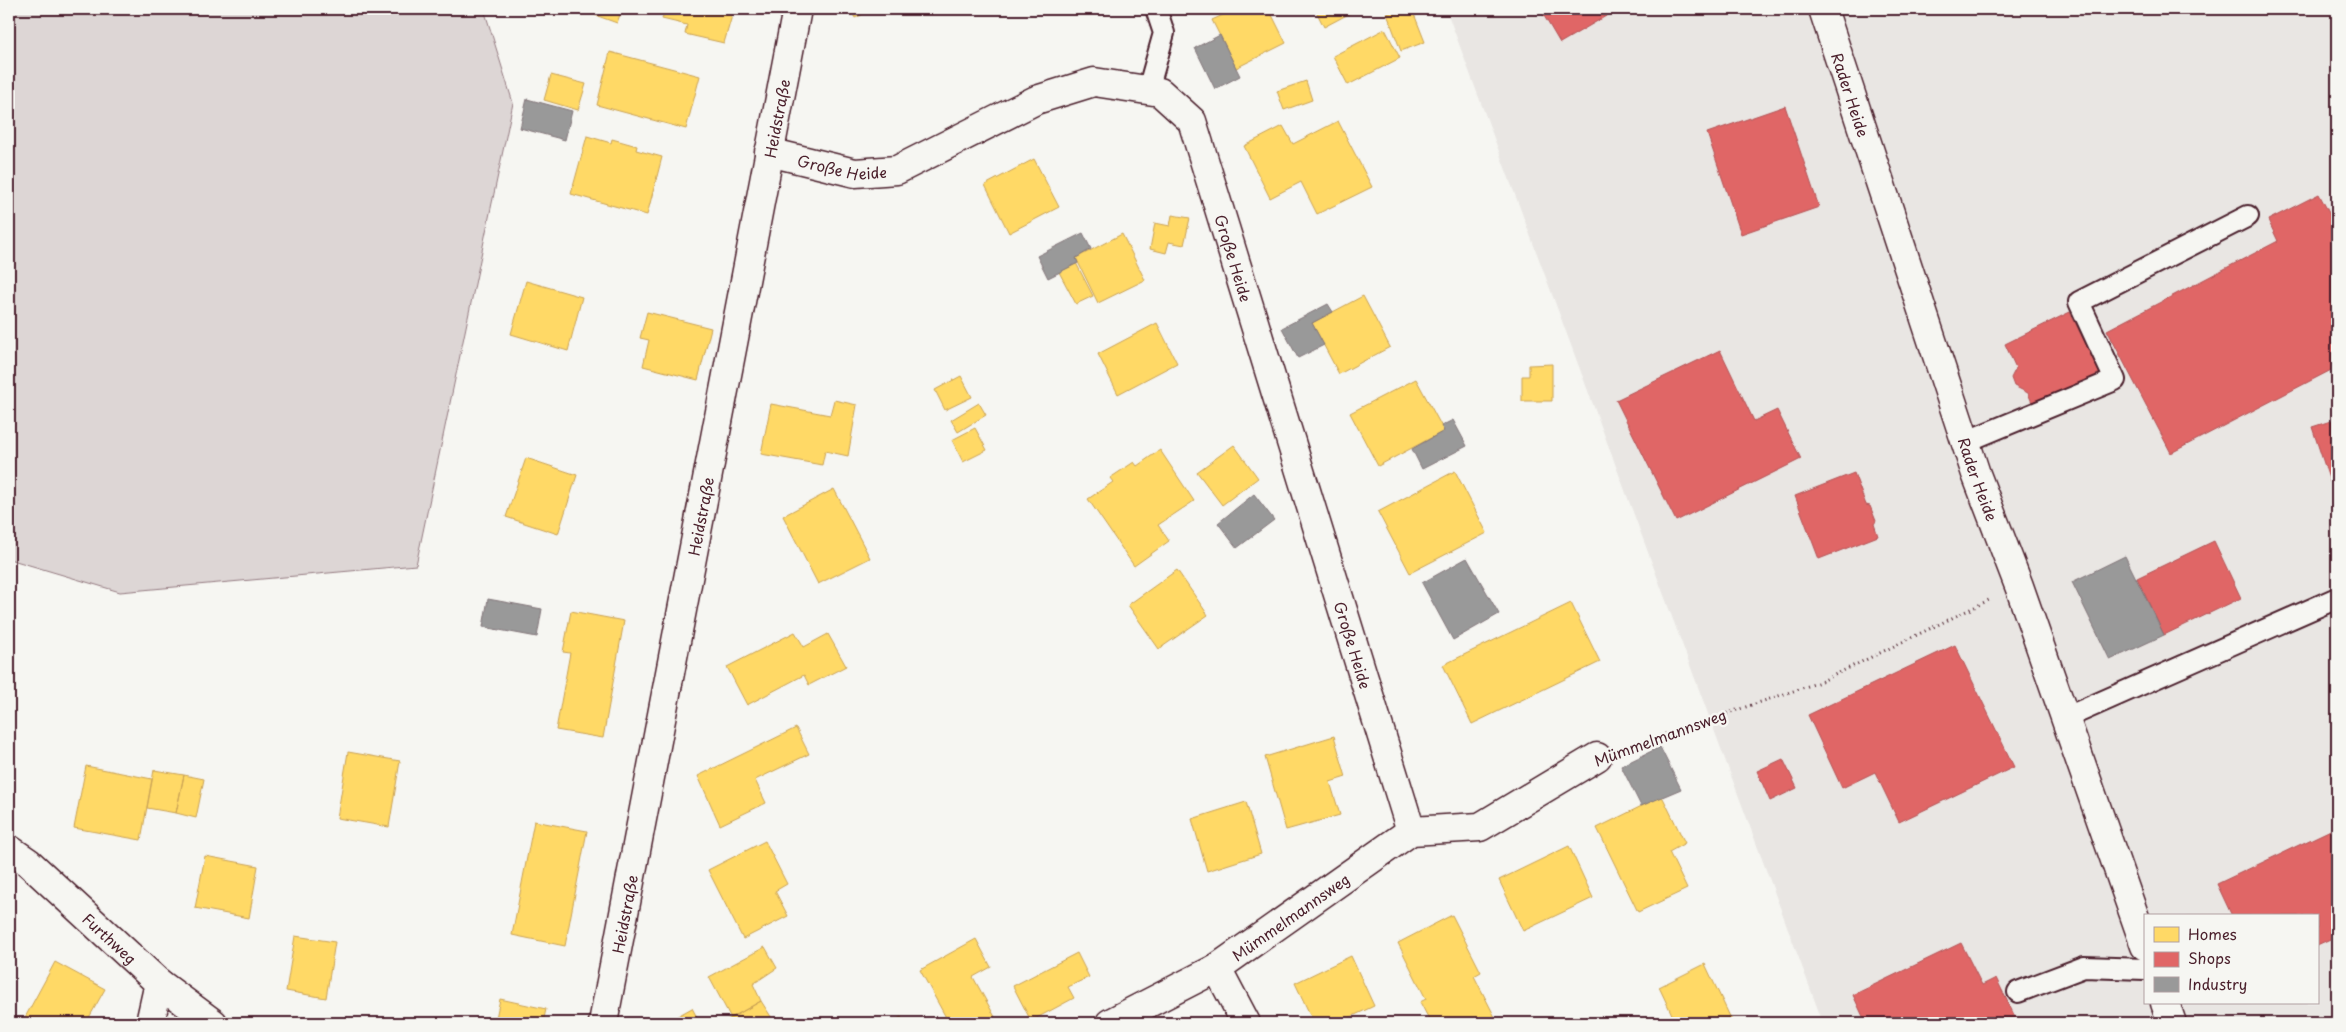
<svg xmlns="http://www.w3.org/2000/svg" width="2346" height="1032" viewBox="0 0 2346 1032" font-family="'Playpen Sans',sans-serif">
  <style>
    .built { fill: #e9e6e3; fill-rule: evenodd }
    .green { fill: #ddd6d5; stroke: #947a80 }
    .homes { fill: #ffd966; stroke: #c9a154 }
    .shops { fill: #e06666; stroke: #b35154 }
    .industry { fill: #999; stroke: #817478 }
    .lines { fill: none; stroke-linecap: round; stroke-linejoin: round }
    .lane-casing { stroke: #4a1f2b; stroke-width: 24 }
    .street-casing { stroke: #4a1f2b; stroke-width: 31 }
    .path { stroke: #4a1f2b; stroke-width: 3; stroke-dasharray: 1 4; stroke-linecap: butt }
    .lane { stroke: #f6f6f2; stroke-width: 20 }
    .street { stroke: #f6f6f2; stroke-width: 28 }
    .labels { text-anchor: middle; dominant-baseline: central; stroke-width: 5; stroke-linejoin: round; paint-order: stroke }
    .street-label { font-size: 15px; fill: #4a1f2b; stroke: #f6f6f2 }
  </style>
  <rect width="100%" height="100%" fill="#f6f6f2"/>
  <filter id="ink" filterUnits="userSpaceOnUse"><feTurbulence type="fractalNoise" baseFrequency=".02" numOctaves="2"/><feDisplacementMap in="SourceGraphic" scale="10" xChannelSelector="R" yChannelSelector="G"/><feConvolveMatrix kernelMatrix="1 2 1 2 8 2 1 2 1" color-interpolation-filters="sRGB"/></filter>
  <g filter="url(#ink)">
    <path class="built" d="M1446,9H2337V1023H1823ZM2145,916H2317V1003H2145Z"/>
    <path class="green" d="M9,9H484L513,103L416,565L120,592L9,559Z"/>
    <path class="homes" d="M597,9H622L617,23L595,15Z
      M665,9H734L724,43L685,34L687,25L662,19Z
      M850,9H873L855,18Z
      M1236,9H1269L1286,43L1236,68L1212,20Z
      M1315,9H1358L1324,27Z
      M1400,9H1412L1425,42L1401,51L1387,14Z
      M1385,29L1400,58L1348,85L1333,56Z
      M610,52L700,76L686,129L597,105Z
      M551,75L586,84L578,110L544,100Z
      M1306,81L1312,100L1284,110L1277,91Z
      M1338,121L1372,187L1317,214L1301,182L1270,198L1244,146L1283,126L1293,144Z
      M587,136L611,143L612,139L637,146L636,150L662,157L647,215L571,194Z
      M1034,159L1059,207L1009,233L985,185Z
      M1172,215L1190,218L1184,245L1169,242L1166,253L1150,249L1155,223L1170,226Z
      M1122,234L1145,280L1098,303L1076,258Z
      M1076,263L1093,296L1076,304L1059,272Z
      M526,281L582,297L568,351L511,334Z
      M1363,296L1390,347L1339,374L1312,323Z
      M647,312L711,328L698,380L643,366L649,340L640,338Z
      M1157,323L1177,363L1118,394L1098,354Z
      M1552,364V401H1522V376H1529V365Z
      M961,376L972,397L945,410L935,390Z
      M1416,379L1444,431L1378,466L1350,413Z
      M834,400L857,405L848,456L825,451L822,465L761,454L771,404L830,415Z
      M979,403L986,415L958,432L951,420Z
      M975,428L987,450L963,462L952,440Z
      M1234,445L1258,478L1222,505L1197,472Z
      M1160,450L1194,501L1158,525L1169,541L1134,566L1088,499L1113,482L1110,478L1134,462L1137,466Z
      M526,458L577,475L558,534L506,517Z
      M1455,471L1487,533L1410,573L1378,512Z
      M834,489L870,558L818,584L783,516Z
      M1177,570L1208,615L1159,649L1128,605Z
      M1571,603L1600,662L1472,724L1443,665Z
      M571,611L624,621L603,738L556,730L570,653L563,652Z
      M795,632L804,647L828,634L846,666L809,685L804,675L747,705L727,667Z
      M796,728L809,754L755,780L766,803L720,825L698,776Z
      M1334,736L1346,777L1330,782L1340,815L1286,830L1265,757Z
      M348,752L400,761L389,827L337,818Z
      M86,766L152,779L141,840L74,828Z
      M154,770L184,775L176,813L147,808Z
      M184,775L204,779L196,818L176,813Z
      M1662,796L1685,843L1669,852L1687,889L1638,912L1597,828Z
      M1246,802L1261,854L1207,871L1192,819Z
      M534,821L587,831L565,946L512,935Z
      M765,841L787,884L775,891L788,916L743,939L708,870Z
      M1569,846L1593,898L1523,931L1499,880Z
      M205,856L258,866L249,918L195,908Z
      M1452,915L1481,972L1474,976L1498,1023H1431L1420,1002L1426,999L1398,943Z
      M295,936L335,942L326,998L286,991Z
      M976,939L991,967L973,977L995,1017L984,1023H949L920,970Z
      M765,947L777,968L753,984L761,1001L731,1018L709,977Z
      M1077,953L1089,977L1068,987L1074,998L1031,1021L1013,986Z
      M1351,956L1374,1006L1338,1023H1314L1295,983Z
      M55,962L105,989L86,1023H22Z
      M1705,964L1733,1023H1676L1659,987Z
      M500,999L546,1009L543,1023H495Z
      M761,1001L775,1023H722L731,1018Z
      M692,1008L700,1023H665Z
      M901,1017L905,1023H889Z
      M1624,1019L1627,1023H1615Z"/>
    <path class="shops" d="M1540,9H1618L1560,43Z
      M1785,106L1819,207L1741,234L1707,133Z
      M2319,194L2337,228V367L2171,453L2107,330L2278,241L2268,220Z
      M2070,312L2100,373L2033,405L2028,393L2014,386L2011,378L2016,368L2005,344Z
      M1720,350L1754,421L1777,410L1801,459L1676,521L1616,400Z
      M2337,419V503L2312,427Z
      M1854,473L1866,505L1870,506L1876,521L1874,524L1878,536L1819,559L1795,496Z
      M2214,541L2241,598L2164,635L2137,578Z
      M1955,645L2014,767L1899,822L1875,772L1842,788L1808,715Z
      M1783,759L1797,788L1770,801L1757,771Z
      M2337,827V936L2317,945V916H2232L2217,884Z
      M1961,943L1982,985L1996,978L2018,1023H1866L1853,995Z"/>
    <path class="industry" d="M1220,35L1240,76L1215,89L1195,48Z
      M527,99L572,111L565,140L520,128Z
      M1083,233L1091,249L1076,258L1078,263L1048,278L1037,256Z
      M1328,304L1333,312L1312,323L1324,345L1298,358L1282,328Z
      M1453,420L1467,446L1422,469L1412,449L1444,431L1441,426Z
      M1254,494L1274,520L1237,548L1218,523Z
      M2125,556L2164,635L2110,660L2072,582Z
      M1467,558L1499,614L1453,640L1422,583Z
      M488,599L542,609L537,637L483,627Z
      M1660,747L1681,789L1641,806L1621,766Z"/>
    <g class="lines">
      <g class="lane-casing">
        <path id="lane" d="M1148,90L1164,33L1156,9
          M1965,442L2115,380L2079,302L2248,216
          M2065,718L2337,598
          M2018,992L2084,967L2145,969"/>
      </g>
      <g class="street-casing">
        <g id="street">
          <path id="s1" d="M1823,9L1976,474L2019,586L2145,946"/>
          <path id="s2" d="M769,152L855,173L897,170L1036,100L1094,82L1160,92L1192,121L1411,831"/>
          <path id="s3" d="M9,849L28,862L159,983L213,1023"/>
          <path d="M1217,968L1246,1023"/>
          <path d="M2165,1003L2172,1023"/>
          <path d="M150,1023L159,983"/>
          <path id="s4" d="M603,1023L797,9"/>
          <path id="s5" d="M1110,1023L1217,968L1411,831L1480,827L1597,757"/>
        </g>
      </g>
      <path class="path" d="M1627,747L1820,682L1989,600"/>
      <use href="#lane" class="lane"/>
      <use href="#street" class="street"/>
    </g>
  </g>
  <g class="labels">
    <g class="street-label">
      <text stroke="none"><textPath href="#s1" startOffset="90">Rader Heide</textPath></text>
      <text stroke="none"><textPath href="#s4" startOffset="921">Heidstraße</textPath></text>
      <text stroke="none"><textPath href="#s2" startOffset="75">Große Heide</textPath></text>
      <text stroke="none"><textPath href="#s2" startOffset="600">Große Heide</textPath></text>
      <text stroke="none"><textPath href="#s1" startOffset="495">Rader Heide</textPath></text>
      <text stroke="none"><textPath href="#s4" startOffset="516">Heidstraße</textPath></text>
      <text stroke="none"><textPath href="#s2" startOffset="1005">Große Heide</textPath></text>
      <text transform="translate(1660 737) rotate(-20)">Mümmelmannsweg</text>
      <text stroke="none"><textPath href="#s4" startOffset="111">Heidstraße</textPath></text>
      <text stroke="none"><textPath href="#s5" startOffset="210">Mümmelmannsweg</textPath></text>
      <text stroke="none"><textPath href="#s3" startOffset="135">Furthweg</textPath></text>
    </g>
  </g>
  <rect width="2346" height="1032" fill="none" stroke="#f6f6f2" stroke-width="30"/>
  <rect x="15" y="15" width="2316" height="1002" fill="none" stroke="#4a1f2b" stroke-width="2" filter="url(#ink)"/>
  <rect x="2144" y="914" width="175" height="90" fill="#f6f6f2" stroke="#b1a0a2"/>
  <rect x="2154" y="927" width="25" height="15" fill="#ffd966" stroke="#b1a0a2"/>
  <text x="2188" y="940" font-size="15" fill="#4a1f2b">Homes</text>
  <rect x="2154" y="952" width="25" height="15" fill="#e06666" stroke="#b1a0a2"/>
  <text x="2188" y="964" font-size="15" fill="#4a1f2b">Shops</text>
  <rect x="2154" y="977" width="25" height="15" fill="#999999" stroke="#b1a0a2"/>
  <text x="2188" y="990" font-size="15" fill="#4a1f2b">Industry</text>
</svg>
